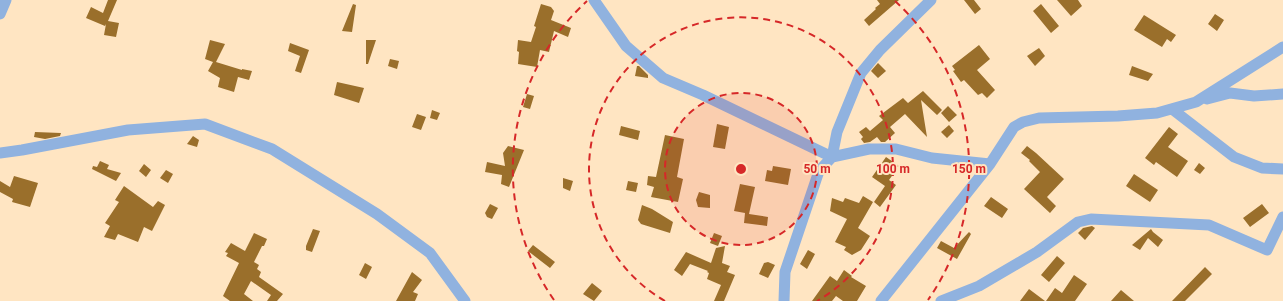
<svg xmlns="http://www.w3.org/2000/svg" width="1283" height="301" viewBox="0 0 1283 301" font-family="Roboto,sans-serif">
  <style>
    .building { fill: #9a6f2b }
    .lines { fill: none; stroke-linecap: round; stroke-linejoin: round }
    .minor { stroke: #90b2df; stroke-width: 11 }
    .ring { fill: none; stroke: #d62828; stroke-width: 2; stroke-dasharray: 7 5 }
    .centre { fill: #d62828; stroke: #ffe5c2; stroke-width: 2 }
    .ring-label { font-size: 12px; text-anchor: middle; font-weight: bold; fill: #d62828; stroke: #ffe5c2; stroke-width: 4; stroke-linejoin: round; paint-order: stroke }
  </style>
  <rect width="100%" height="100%" fill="#ffe5c2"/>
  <path class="building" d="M108,0H117L108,21L119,23L116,37L104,35L106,24L105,26L86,18L91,7L103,13Z
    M877,0H899L869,26L864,20L876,9L875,8L880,4Z
    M964,0H974L981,9L975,14Z
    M1057,0H1078L1082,6L1071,16Z
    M353,4L356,5L352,32L342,31Z
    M541,4L551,7L554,11L551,20L571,28L568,37L554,31L549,52L540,50L537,67L518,64L519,52L517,51L518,40L531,42L536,27L534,26Z
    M1041,4L1059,26L1051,33L1033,11Z
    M1215,14L1224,20L1217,31L1208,24Z
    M1144,15L1176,35L1171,42L1167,39L1162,47L1134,30Z
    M210,40L225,44L216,62L242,70V69L252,71L249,80L238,77L234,92L218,87L220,78L208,71L213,62L205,59Z
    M366,40H376L368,64H366Z
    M290,43L309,50L301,73L295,71L300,56L288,51Z
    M979,45L990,59L977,70L995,90L987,98L982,93L978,95L964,80L961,82L953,71L955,70L952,66Z
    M1039,48L1045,56L1035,66L1027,56Z
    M390,59L399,61L397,69L388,66Z
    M878,63L886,71L878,78L871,71Z
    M637,66H639L648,75V78L635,76Z
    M1132,66L1153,74L1148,81L1129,75Z
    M337,82L364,88L359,103L334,95Z
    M923,91L942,110L937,115L921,100L927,137L905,114L890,127L895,133L885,142H881L877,137L870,142L864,143L861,139L863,137L859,132L866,127L870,131L883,120L879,116L903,98L908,103Z
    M527,94L534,96L530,109L523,107Z
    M948,106L957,115L949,122L941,113Z
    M432,110L440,113L437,120L430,118Z
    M417,114L426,117L421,130L412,127Z
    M717,124L729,127L725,149L713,147Z
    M949,125L954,131L947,138L941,132Z
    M621,126L640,131L638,140L619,135Z
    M1169,127L1178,134L1168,147L1188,161L1177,177L1156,162L1154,165L1145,158Z
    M35,132L61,133L60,136L45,139L34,137Z
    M665,135L684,139L677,177L683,179L678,202L651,197L654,187L647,185L648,176L656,177Z
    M193,136L199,140L197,147L187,144Z
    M508,146L524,150L509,187L501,184L502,175L485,172L487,162L505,166L503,153Z
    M1027,146L1036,153L1064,179L1047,197L1056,206L1050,213L1024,189L1040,172L1029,161L1030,160L1021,153Z
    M886,157L899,166L889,180L896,185L880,207L874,202L885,186L872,177Z
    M100,161L109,165L107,169L121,173L116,181L92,169L93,166L97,167Z
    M1199,163L1205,168L1200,174L1194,170Z
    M144,164L151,170L146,177L139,171Z
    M773,166L791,169L788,185L765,181L767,170L772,171Z
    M166,170L173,174L168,183L160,178Z
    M1134,174L1158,190L1150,202L1126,186Z
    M14,176L38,183L30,207L12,202L13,199L0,192V181L10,187Z
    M563,178L573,181L570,191L563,188Z
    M628,181L638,183L636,192L626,190Z
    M740,184L755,187L749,214L768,217L767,226L744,223L745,213L734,211Z
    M124,186L153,207L158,201L165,205L152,231L144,227L138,242L118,234L115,240L104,237L110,226L105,223L119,202L115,200Z
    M699,192L710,195V208L698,207L696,200Z
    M863,196L873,202L858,228L870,236L861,250L852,255L844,250L846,247L835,242L847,219L830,211L832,198L843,202L845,198L859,203Z
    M991,197L1008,209L1002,218L984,206Z
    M490,204L498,208L492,219L487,217L485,213Z
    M1262,204L1269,213L1250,227L1243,218Z
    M642,205L652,209L673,222L670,233L641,224L638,220Z
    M1092,226L1095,228L1085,240L1078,233L1083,228Z
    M313,229L320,231L312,252L306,250V246Z
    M1151,229L1153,232L1163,240L1158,247L1148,238L1140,250L1132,245Z
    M969,232L971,234L957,259L937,248L941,241L954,248Z
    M254,233L267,239L264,246H262L254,262L259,265L257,269L261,272L259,277L283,294L277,301H267L271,295L251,281L244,294L253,301H230L223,296L239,263L226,256L228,253L225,252L231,243L245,251Z
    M714,233L722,236L718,246L710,243Z
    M533,245L555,262L550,268L528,251Z
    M725,246L722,263L730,266L727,272L735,275L724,301H714L721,285L707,279L709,273L707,272L708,271L690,264L682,276L674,270L686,252L711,263L716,248Z
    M808,250L815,254L807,269L800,264Z
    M1057,256L1065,263L1049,282L1041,275Z
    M768,262L775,265L768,278L759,274L764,263Z
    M365,263L372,267L366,279L359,275Z
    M1205,267L1212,274L1185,301H1172Z
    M844,270L852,276L851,277L866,286L857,301H843L836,296L832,301H812L830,276L837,281Z
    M412,272L422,280L413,292L418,294L415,301H396Z
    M1074,275L1087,284L1075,301H1046L1055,288L1062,293Z
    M592,283L602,291L594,301L583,294Z
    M1029,289L1045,301H1020Z
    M1121,290L1134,301H1111Z"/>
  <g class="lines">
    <path class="minor" d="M594,0L626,46L663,78L703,95L832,157L837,132L861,73L880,50L931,0
      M0,14L6,0
      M1207,99L1230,93L1254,96L1283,94
      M1172,109L1234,157L1262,168L1283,169
      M0,153L22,150L128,130L205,124L272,149L377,214L430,253L465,301
      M784,301L785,272L819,171L832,157L869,149H896L932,158L990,164
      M881,301L990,164L1014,127L1023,122L1039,118L1118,116L1157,113L1196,102L1283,47
      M941,301L979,286L1037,252L1078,222L1091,219L1209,225L1267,250L1283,217"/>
  </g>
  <circle cx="741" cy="169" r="76" fill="#d62828" fill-opacity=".12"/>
  <g class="ring">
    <circle cx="741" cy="169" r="76"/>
    <path d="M665 301A152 152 0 1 1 817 301"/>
    <path d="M554 300A228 228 0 0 1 587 1M895 1A228 228 0 0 1 928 300"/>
  </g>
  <circle cx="741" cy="169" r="6" class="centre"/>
  <g class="ring-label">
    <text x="817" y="173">50 m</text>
    <text x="893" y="173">100 m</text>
    <text x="969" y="173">150 m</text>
  </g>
</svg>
